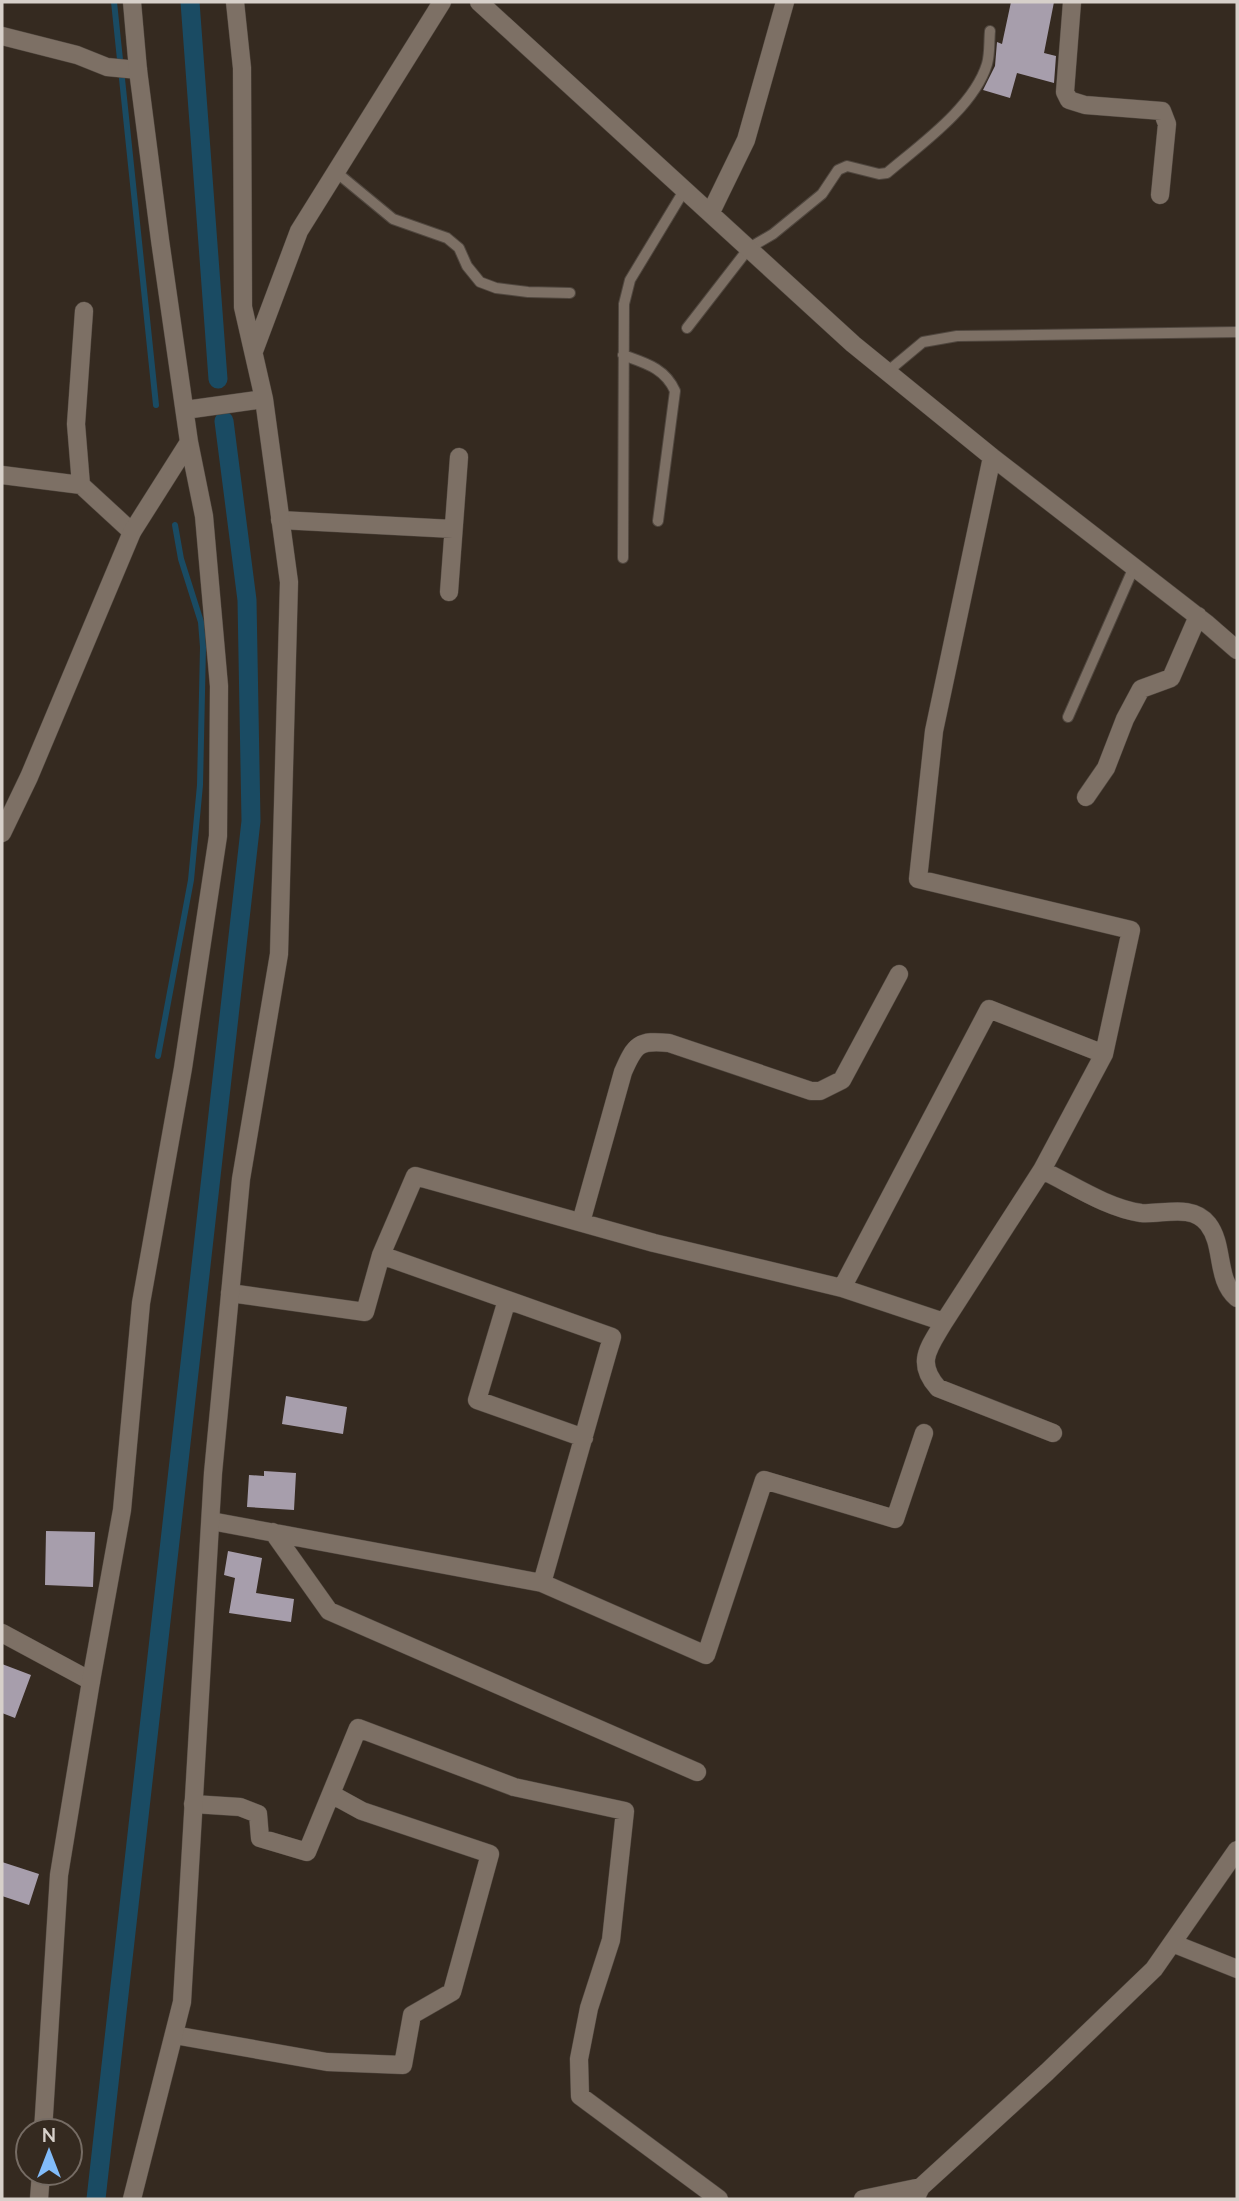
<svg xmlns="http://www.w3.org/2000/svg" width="1239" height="2201" viewBox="0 0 1239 2201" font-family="Mulish,sans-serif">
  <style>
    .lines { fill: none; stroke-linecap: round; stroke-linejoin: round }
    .stream { stroke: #1a4b63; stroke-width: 6 }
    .canal { stroke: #1a4b63; stroke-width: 19 }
    .building { fill: #a79eac }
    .service-casing { stroke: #50473f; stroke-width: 12 }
    .minor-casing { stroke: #50473f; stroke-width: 19 }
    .tertiary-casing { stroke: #50473f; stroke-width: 19 }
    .service { stroke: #7d7065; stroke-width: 10 }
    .minor { stroke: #7d7065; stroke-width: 18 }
    .tertiary { stroke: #7d7065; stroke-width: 18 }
  </style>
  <rect width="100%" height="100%" fill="#352a20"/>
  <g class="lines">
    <path class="stream" d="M114,2L156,405
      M158,1056L191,880L200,785L203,647L201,622L181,559L175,525"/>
    <path class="canal" d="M190,2L218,379
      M96,2199L251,821L247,600L224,421"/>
  </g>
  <path class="building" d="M1011,2H1054L1044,53L1056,56L1054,83L1017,73L1010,98L983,90L995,66L997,42L1002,44Z
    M286,1396L347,1407L343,1434L282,1424Z
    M264,1471L296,1473L294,1510L247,1507L249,1475L264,1476Z
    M46,1531L95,1532L93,1587L45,1585Z
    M228,1551L262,1558L256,1593L294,1599L291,1622L229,1613L235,1578L224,1575Z
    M2,1664L31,1675L15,1718L2,1713Z
    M2,1862L39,1874L29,1905L2,1896Z"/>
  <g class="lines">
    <g class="service-casing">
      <path id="service" d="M336,172L393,219L447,238L459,248L467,266L480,282L496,288L528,292L570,293
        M687,328L749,248L773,234L822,194L838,170L847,166L879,174L887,173C920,145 974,107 987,64C990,54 989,41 990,31
        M623,355C645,363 665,368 675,391L658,521
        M887,372L923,342L957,336L1237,332
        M623,558L624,304L630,280L685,189
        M1068,717L1134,567"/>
    </g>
    <g class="minor-casing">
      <path id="minor" d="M479,2L853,344L992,457L1206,623L1237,650
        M1072,2L1065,92L1069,100L1085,105L1162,111L1167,124L1160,195
        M2,36L77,55L107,67L138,70
        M711,212L746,140L785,2
        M992,457L934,731L918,879L1131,930L1104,1054L1042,1170
        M2,475L81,485L132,532
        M81,485L76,424L84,311
        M280,520L453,529
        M449,592L459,457
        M1086,797L1106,768L1125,719L1141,689L1171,678L1198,616
        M581,1222L623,1072C635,1044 639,1040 669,1043L811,1091H820L842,1080L899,974
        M381,1255L415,1176L654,1243L842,1288L989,1009L1104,1054
        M842,1288L944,1322L1042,1170C1073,1185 1107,1208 1141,1213C1162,1215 1192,1203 1208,1224C1225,1246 1215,1279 1237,1298
        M507,1300L477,1400L584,1438
        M944,1322C929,1348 915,1362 938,1388L1053,1433
        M211,1521L542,1583L612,1337L381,1255L365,1312L230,1293
        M273,1532L329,1611L697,1772
        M542,1583L706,1655L764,1480L895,1519L924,1433
        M2,1633L91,1681
        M193,1804L240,1807L258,1814L260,1838L307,1852L358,1728L514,1787L625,1811L611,1940L589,2008L579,2059L580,2096L719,2199
        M1172,1943L1237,1969
        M174,2035L327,2062L403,2065L412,2015L452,1992L490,1854L362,1811L331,1794
        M863,2199L921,2187
        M915,2199L921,2187L1047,2072L1154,1969L1237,1850"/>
    </g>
    <g class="tertiary-casing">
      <path id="tertiary" d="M254,351L299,231L442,2
        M185,410L264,399
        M2,833L29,777L132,532L189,442
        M43,2131L59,1875L91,1681L122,1510L141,1303L183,1068L218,836L219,686L204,516L189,442L160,240L138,70L132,2
        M39,2199L41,2173
        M132,2199L182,2002L213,1473L241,1179L279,954L289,582L264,399L243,307L242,68L235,2"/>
    </g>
    <use href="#service" class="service"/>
    <use href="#minor" class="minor"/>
    <use href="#tertiary" class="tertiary"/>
  </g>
  <rect width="1239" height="2201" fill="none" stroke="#d7d0ca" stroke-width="7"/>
  <g transform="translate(49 2152)"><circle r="33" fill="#352a20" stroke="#766c64" stroke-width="2"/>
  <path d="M0-5L12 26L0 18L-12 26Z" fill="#82bcfa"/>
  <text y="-10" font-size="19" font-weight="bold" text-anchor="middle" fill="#d7d0ca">N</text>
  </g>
</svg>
